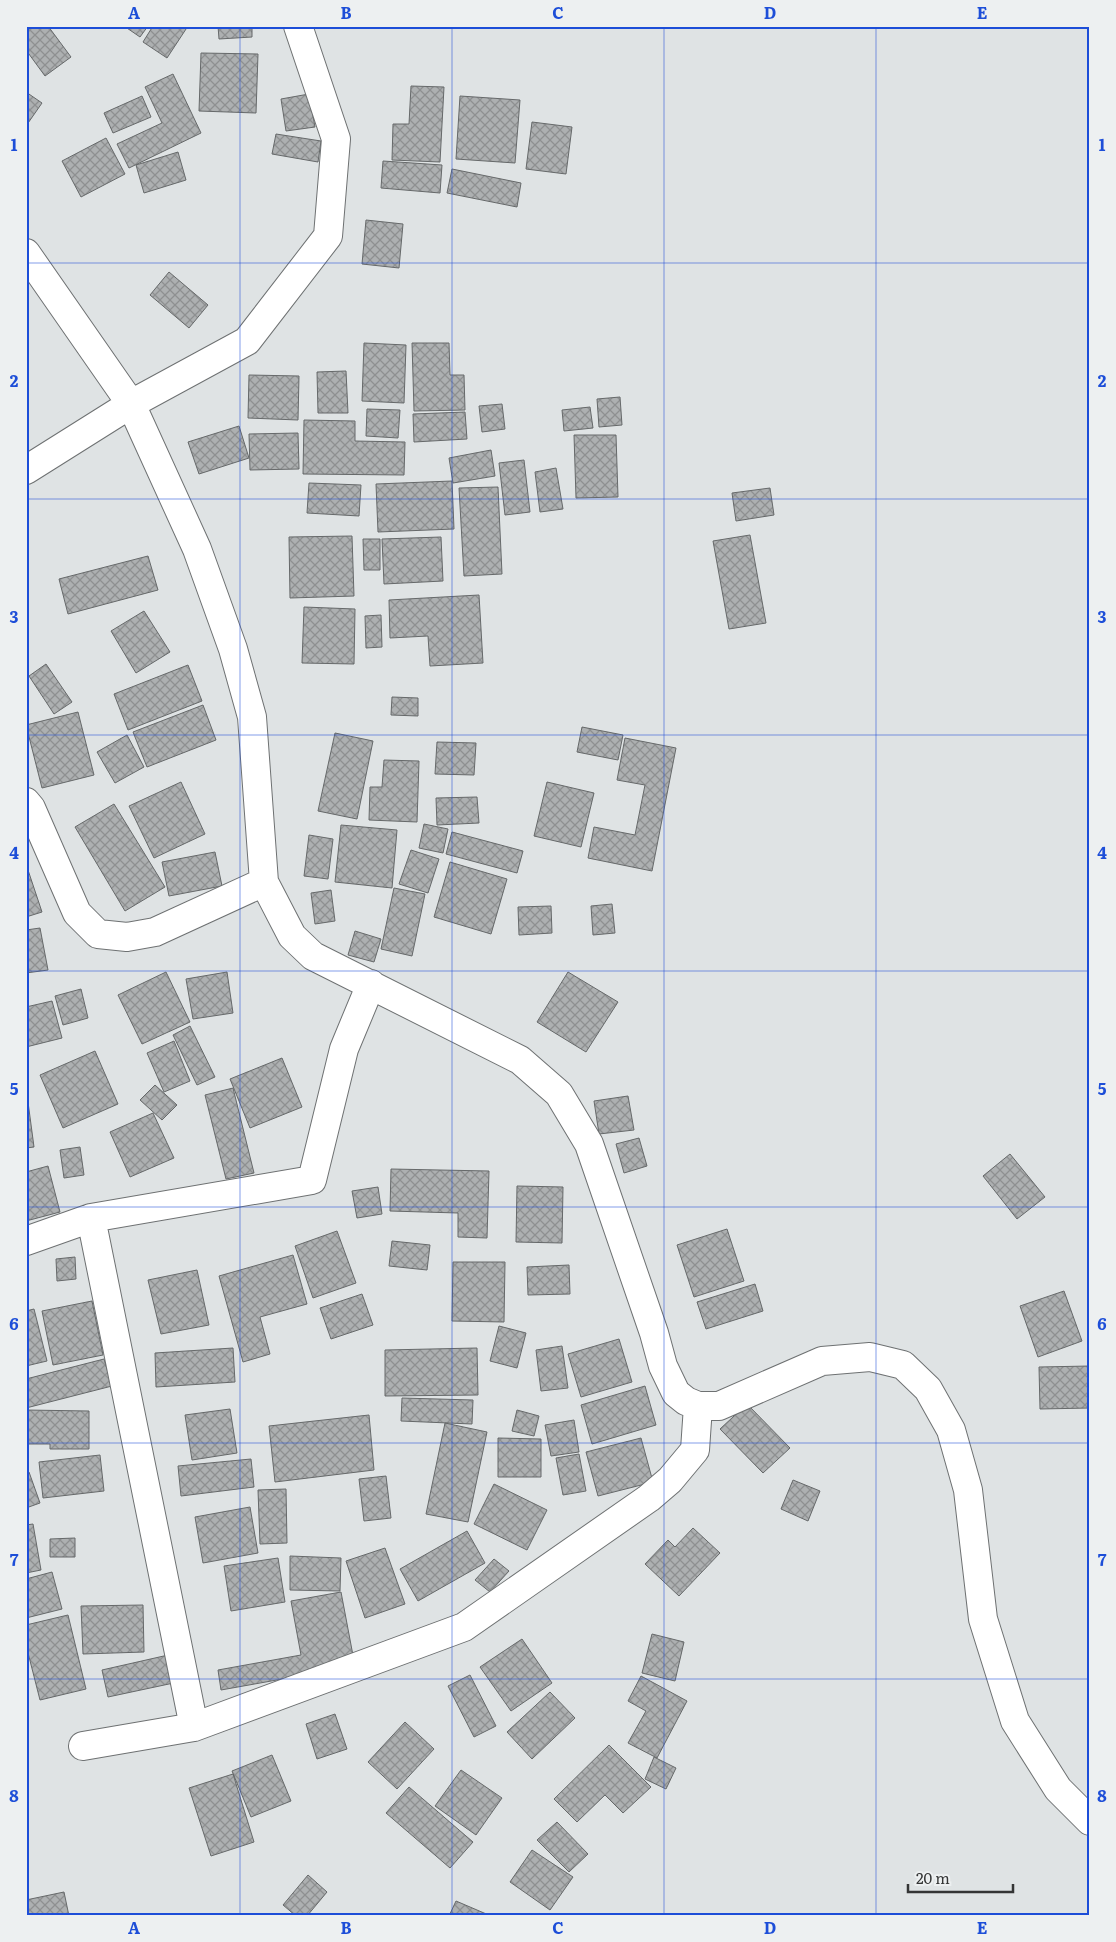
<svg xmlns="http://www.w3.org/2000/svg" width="1116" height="1942" viewBox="0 0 1116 1942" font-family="Literata,serif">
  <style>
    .building { fill: url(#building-cross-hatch); stroke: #66696a }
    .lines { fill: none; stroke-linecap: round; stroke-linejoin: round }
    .minor-casing { stroke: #6e7172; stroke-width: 30 }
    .minor { stroke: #fff; stroke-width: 28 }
    .grid { fill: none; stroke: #1d4ed8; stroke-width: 1; stroke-opacity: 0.55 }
    .neatline { fill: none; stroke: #1d4ed8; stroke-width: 2 }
    .grid-label { font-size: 16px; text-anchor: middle; font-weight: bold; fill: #1d4ed8 }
  </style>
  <defs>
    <pattern id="building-cross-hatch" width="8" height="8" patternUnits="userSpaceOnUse" patternTransform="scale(1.25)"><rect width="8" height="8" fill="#adb0b1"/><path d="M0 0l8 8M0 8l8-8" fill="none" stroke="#8e9091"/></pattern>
  </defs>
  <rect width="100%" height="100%" fill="#dfe3e4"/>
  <path class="building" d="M31,26H48L71,57L45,76L26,50V30Z
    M124,26H148L140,37Z
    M153,26H188L167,58L143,42Z
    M218,26H252V37L219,39Z
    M201,53L258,54L256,113L199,111Z
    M173,74L201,133L129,168L117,144L162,123L145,87Z
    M411,86L444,87L440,162L392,160L393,124H409Z
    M26,92L42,103L26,126Z
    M309,94L315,127L286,131L281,99Z
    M142,96L151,117L113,133L104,113Z
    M460,96L520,100L515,163L456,159Z
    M532,122L572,127L566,174L526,169Z
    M276,134L321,141L318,162L272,154Z
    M106,138L125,174L81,197L62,161Z
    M178,152L186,180L144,193L136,165Z
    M383,161L442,165L440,193L381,188Z
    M452,169L521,183L517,207L447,193Z
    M366,220L403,224L399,268L362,264Z
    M169,272L208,305L189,328L150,295Z
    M364,343L406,345L404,403L362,401Z
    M412,343H449L450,375H464L465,410L414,411Z
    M346,371L348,413H318L317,372Z
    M249,375L299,376L298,420L248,418Z
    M620,397L622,425L599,427L597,399Z
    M502,404L505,429L482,432L479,406Z
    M590,407L593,428L564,431L562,410Z
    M367,409L400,410L398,438L366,436Z
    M465,412L467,439L414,442L413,414Z
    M304,420L355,421V441L405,442L404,475L303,474Z
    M239,426L249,458L199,474L188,442Z
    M298,433L299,469L250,470L249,434Z
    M574,435H616L618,497L576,498Z
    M491,450L495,476L453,483L449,458Z
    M524,460L530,512L505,515L499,463Z
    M556,468L563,509L540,512L535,472Z
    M452,481L454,529L378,532L376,484Z
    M309,483L361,485L359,516L307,513Z
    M498,487L502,574L464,576L459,488Z
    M770,488L774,515L736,521L732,493Z
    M750,535L766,623L729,629L713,541Z
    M352,536L354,596L290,598L289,537Z
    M441,537L443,581L384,584L382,539Z
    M363,539H380V570H364Z
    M148,556L158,590L68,614L59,579Z
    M479,595L483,663L430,666L428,636L390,638L389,600Z
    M304,607L355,609L354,664L302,663Z
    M144,611L170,652L136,673L111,631Z
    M381,615L382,647L366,648L365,616Z
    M46,664L72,702L54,714L29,676Z
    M188,665L202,701L128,730L114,694Z
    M392,697L418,698V716L391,715Z
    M203,705L216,740L147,767L133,732Z
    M78,712L94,775L42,788L26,725Z
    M582,727L623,735L618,760L577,752Z
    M335,733L373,741L357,819L318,811Z
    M127,735L144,767L115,783L97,752Z
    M625,738L676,748L652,871L588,858L594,827L635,835L645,785L617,780Z
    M437,742L476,743L474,775L435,774Z
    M384,760L419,761L417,822L369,820L370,787H382Z
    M181,782L205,834L154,858L129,806Z
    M547,782L594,793L581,847L534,836Z
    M477,797L479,823L437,825L436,798Z
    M114,804L165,887L125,911L75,827Z
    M424,824L448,829L443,853L419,848Z
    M341,825L397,830L392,888L335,882Z
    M452,832L523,851L517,873L446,854Z
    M309,835L333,839L328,879L304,876Z
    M411,850L439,859L428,893L399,884Z
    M215,852L222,886L169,896L162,862Z
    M450,862L507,879L491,934L434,917Z
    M26,864L42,912L26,917Z
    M394,888L425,894L412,956L381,949Z
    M331,890L335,921L315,924L311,893Z
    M612,904L615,933L593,935L591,906Z
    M551,906L552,933L519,935L518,907Z
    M40,928L48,970L26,973V930Z
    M355,931L381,939L374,962L348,955Z
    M166,972L190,1022L142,1044L118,995Z
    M227,972L233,1013L193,1019L186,979Z
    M568,972L618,1002L586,1052L537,1022Z
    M81,989L88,1018L63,1025L55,996Z
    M52,1001L62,1038L26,1047V1007Z
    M190,1026L215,1077L197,1085L173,1035Z
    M174,1041L190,1081L164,1092L147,1053Z
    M95,1051L118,1104L63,1128L40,1075Z
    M282,1058L302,1107L250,1128L230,1079Z
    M155,1085L177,1105L162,1120L140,1100Z
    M233,1088L254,1173L226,1179L205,1095Z
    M628,1096L634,1130L599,1134L594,1101Z
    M26,1102H28L34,1147L26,1148Z
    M153,1113L174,1158L130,1177L110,1132Z
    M639,1138L647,1166L624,1173L616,1144Z
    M80,1147L84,1175L64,1178L60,1150Z
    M1010,1154L1045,1197L1017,1219L983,1176Z
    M48,1166L60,1212L26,1221V1172Z
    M391,1169L489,1171L487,1238L458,1237V1213L390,1211Z
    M517,1186L563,1187L562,1243L516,1242Z
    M378,1187L382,1214L357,1218L352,1191Z
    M727,1229L744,1281L694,1297L677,1245Z
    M337,1231L356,1283L313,1298L295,1246Z
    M392,1241L430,1245L427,1270L389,1266Z
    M293,1255L307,1304L260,1317L270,1354L243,1362L219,1276Z
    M75,1257L76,1279L57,1281L56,1259Z
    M453,1262H505L504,1322L452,1321Z
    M569,1265L570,1294L528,1295L527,1267Z
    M197,1270L209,1325L161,1334L148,1280Z
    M755,1284L763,1311L706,1329L697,1302Z
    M1064,1291L1082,1341L1038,1357L1020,1306Z
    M362,1294L373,1325L331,1339L320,1308Z
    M92,1301L103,1355L53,1365L42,1311Z
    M34,1309L47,1361L26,1366V1311Z
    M499,1326L526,1333L517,1368L490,1361Z
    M619,1339L632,1382L581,1397L568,1354Z
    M562,1346L568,1388L541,1391L536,1350Z
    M233,1348L235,1382L156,1387L155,1353Z
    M477,1348L478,1395L385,1396V1350Z
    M104,1359L112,1386L26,1408V1379Z
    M1090,1366V1408L1040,1409L1039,1367Z
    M645,1386L656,1425L592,1444L581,1405Z
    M402,1398L473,1400L472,1424L401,1421Z
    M747,1404L790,1448L763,1473L720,1429Z
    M230,1409L237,1453L192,1460L185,1415Z
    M26,1410L89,1411V1449H50V1444H26Z
    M517,1410L539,1416L534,1436L512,1431Z
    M369,1415L374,1470L275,1482L269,1426Z
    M574,1420L579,1452L551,1456L545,1425Z
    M445,1423L487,1432L468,1522L426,1514Z
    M498,1438L541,1439V1477H498Z
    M641,1438L653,1482L598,1496L586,1452Z
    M579,1454L586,1491L563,1495L556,1458Z
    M100,1455L104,1491L43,1498L39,1462Z
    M251,1459L254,1487L181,1496L178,1466Z
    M29,1472L40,1503L26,1508V1473Z
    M386,1476L391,1518L364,1521L359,1479Z
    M793,1480L820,1491L808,1521L781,1509Z
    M494,1484L547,1510L527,1550L474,1524Z
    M286,1489L287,1543L260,1544L258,1490Z
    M250,1507L258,1553L203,1563L195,1517Z
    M33,1524L41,1570L26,1573V1525Z
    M693,1528L720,1553L679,1596L645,1564L668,1540L675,1547Z
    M467,1531L485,1563L418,1601L400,1569Z
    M75,1538V1557H50V1539Z
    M385,1548L405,1604L365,1618L346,1561Z
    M290,1556L341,1558L340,1591L290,1590Z
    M278,1558L285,1602L231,1611L224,1566Z
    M494,1559L509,1571L490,1592L475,1580Z
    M52,1572L62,1609L26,1618V1579Z
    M341,1592L355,1666L221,1690L218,1670L301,1655L291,1601Z
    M143,1605L144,1652L83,1654L81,1606Z
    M68,1615L86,1689L40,1700L26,1645V1625Z
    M652,1634L684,1642L675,1681L642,1673Z
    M522,1639L552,1683L511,1711L480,1667Z
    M177,1653L183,1681L108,1697L102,1670Z
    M470,1675L496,1726L474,1737L448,1686Z
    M641,1676L687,1701L657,1758L628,1743L646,1711L628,1701Z
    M550,1692L575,1718L532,1759L507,1732Z
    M335,1714L347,1749L317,1759L306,1724Z
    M405,1722L434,1749L397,1789L368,1762Z
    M609,1745L651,1787L623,1813L605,1795L577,1822L554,1799Z
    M272,1755L291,1801L251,1817L232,1771Z
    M654,1757L676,1768L666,1789L645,1779Z
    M461,1770L502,1798L476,1835L435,1806Z
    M233,1774L254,1842L211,1856L189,1788Z
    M409,1787L473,1842L450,1868L386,1813Z
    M557,1822L588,1854L569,1872L537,1840Z
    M532,1850L573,1877L550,1910L510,1882Z
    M308,1875L327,1892L307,1916H296L283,1905Z
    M64,1892L69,1916H26V1900Z
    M456,1901L491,1916H449Z"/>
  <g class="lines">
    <g class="minor-casing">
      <path id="minor" d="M26,253L131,404L197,549L233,649L252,717L264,882L292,936L313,956L520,1060L559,1094L589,1144L654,1333L663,1366L676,1393L686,1401L698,1406H719L822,1361L870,1357L903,1365L928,1389L951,1430L968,1490L983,1619L1015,1721L1058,1789L1090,1821
        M26,470L131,404L247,341L328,236L336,139L298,26
        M26,802L31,808L77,913L98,934L127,937L155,932L264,882
        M91,1218L194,1727
        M26,1241L91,1218L312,1180L344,1049L371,984
        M83,1746L194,1727L464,1627L649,1498L670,1480L695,1450L698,1406"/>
    </g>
    <use href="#minor" class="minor"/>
  </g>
  <path class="grid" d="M240,26V1916M452,26V1916M664,26V1916M876,26V1916M26,263H1090M26,499H1090M26,735H1090M26,971H1090M26,1207H1090M26,1443H1090M26,1679H1090"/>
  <rect width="1116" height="1942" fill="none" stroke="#edf0f1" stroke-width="55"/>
  <path d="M908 1884v8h105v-8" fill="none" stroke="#343535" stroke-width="2.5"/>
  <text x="916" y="1884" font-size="15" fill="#343535" stroke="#edf0f1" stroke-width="4" paint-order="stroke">20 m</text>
  <rect x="28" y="28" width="1060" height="1886" class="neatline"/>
  <g class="grid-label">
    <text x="134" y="19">A</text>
    <text x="346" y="19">B</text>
    <text x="558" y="19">C</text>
    <text x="770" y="19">D</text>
    <text x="982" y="19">E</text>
    <text x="14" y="151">1</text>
    <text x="1102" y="151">1</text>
    <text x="14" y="387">2</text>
    <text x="1102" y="387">2</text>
    <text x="14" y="623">3</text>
    <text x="1102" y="623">3</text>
    <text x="14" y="859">4</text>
    <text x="1102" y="859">4</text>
    <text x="14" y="1095">5</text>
    <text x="1102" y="1095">5</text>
    <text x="14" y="1330">6</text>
    <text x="1102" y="1330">6</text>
    <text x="14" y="1566">7</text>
    <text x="1102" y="1566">7</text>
    <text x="14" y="1802">8</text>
    <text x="1102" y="1802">8</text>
    <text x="134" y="1934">A</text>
    <text x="346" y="1934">B</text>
    <text x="558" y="1934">C</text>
    <text x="770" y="1934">D</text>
    <text x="982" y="1934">E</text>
  </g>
</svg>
